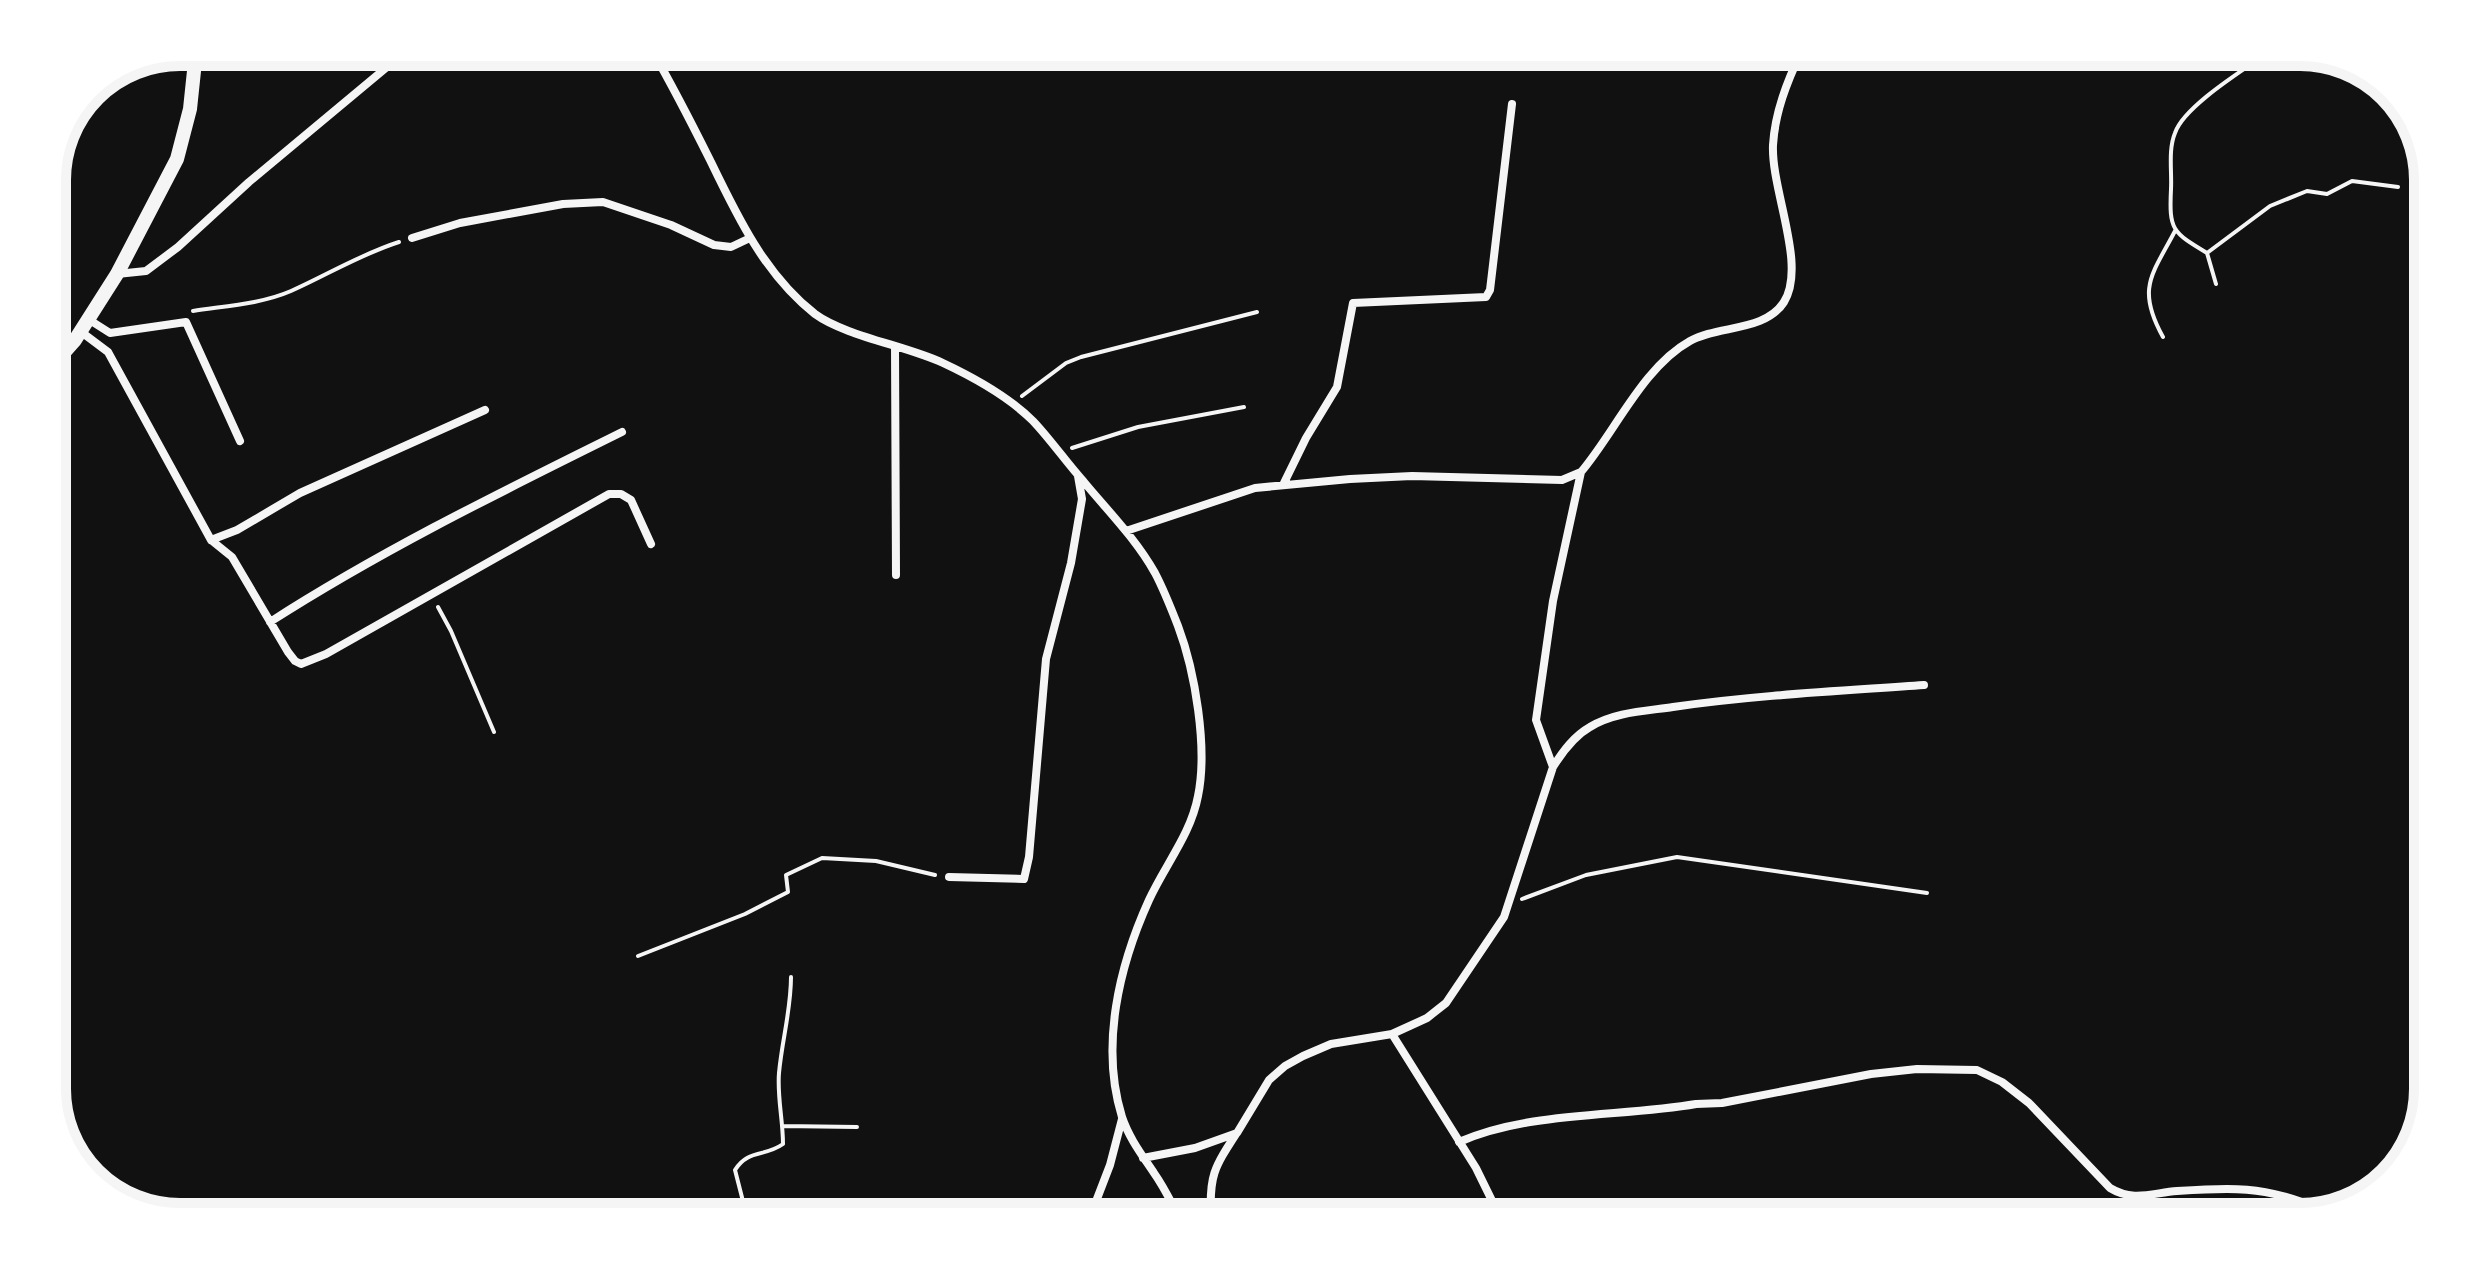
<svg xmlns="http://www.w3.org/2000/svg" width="2480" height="1269" viewBox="0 0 2480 1269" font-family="'Work Sans',sans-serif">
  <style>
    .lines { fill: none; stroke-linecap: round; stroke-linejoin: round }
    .path { stroke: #f5f5f5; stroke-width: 4 }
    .minor { stroke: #f5f5f5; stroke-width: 8 }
    .tertiary { stroke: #f5f5f5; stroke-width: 14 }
    .rim { fill: none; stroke: #f5f5f5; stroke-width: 10 }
  </style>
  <rect width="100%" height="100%" fill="#111"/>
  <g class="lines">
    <path class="path" d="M2207,253L2270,206L2307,191L2327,194L2352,181L2398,187
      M2216,284L2207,253C2172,232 2169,230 2171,189C2172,171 2168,150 2175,133C2184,106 2245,69 2269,52
      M193,311C225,306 261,304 291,291C327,275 361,254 399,242
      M2163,337C2136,288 2152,275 2175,231
      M1022,396L1066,363L1081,357L1257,312
      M1072,448L1138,427L1244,407
      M438,607L451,631L494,732
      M1522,899L1586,875L1677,857L1927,893
      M638,956L745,914L788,892L786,875L822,858L876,861L935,875
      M783,1126L857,1127
      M747,1217L735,1170C748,1149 765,1157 783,1144C783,1120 777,1096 779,1073C782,1040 791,1010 791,977"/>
    <path class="minor" d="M653,52C673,87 692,124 710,160C737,216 765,275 815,314C845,336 907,346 943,363C975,378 1008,396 1033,421C1051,440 1066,462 1084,482C1108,511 1136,539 1155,573C1164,590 1171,608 1178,626C1195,671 1208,748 1198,796C1191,834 1165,865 1149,900C1119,966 1100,1046 1122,1117C1129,1138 1142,1155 1154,1173C1164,1187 1171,1202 1179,1217
      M412,238L460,223L563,204L603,202L671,225L714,245L731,247L750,238
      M117,274L146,271L178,247L249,182L405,52
      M88,319L110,333L186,322L240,441
      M80,331L108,352L211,540L232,557L288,652L295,661L301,664L326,654L609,494H621L631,500L651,544
      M52,334L75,340
      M895,346L896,575
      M1283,485L1306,438L1337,387L1353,303L1486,297L1490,290L1512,104
      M1126,531L1255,488L1350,479L1412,476L1562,480L1581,472C1615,432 1643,367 1690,341C1718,325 1765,332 1784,302C1807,265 1771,190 1773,145C1775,112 1787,82 1801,52
      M211,540L237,530L300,493L485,410
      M270,622C382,550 503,491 622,432
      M1553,767L1536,720L1553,601L1581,472
      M949,877L1024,879L1029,857L1046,659L1071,563L1082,499L1078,476
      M1392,1034L1476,1168L1500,1217
      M1459,1142C1529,1111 1621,1117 1696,1104L1722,1103L1871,1074L1917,1069L1977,1070L2002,1082L2029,1103L2110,1188C2133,1202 2152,1193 2177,1191C2193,1190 2211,1189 2227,1189C2255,1189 2276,1193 2302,1202
      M1143,1158L1195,1148L1237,1133L1269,1080L1285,1066L1303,1056L1331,1044L1392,1034L1427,1018L1446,1003L1504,917L1553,767C1563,751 1574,736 1590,727C1614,712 1646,711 1673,707C1756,695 1841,691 1924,685
      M1090,1217L1110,1165L1122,1119
      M1211,1217C1209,1176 1214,1168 1236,1134"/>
    <path class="tertiary" d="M52,366L75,340L117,274L177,159L190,109L196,52"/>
  </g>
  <path d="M0 0H2480V1269H0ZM180 66H2300A114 114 0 0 1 2414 180V1089A114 114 0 0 1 2300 1203H180A114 114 0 0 1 66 1089V180A114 114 0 0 1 180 66Z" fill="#fff" fill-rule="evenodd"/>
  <path class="rim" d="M180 66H2300A114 114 0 0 1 2414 180V1089A114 114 0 0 1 2300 1203H180A114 114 0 0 1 66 1089V180A114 114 0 0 1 180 66Z"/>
</svg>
